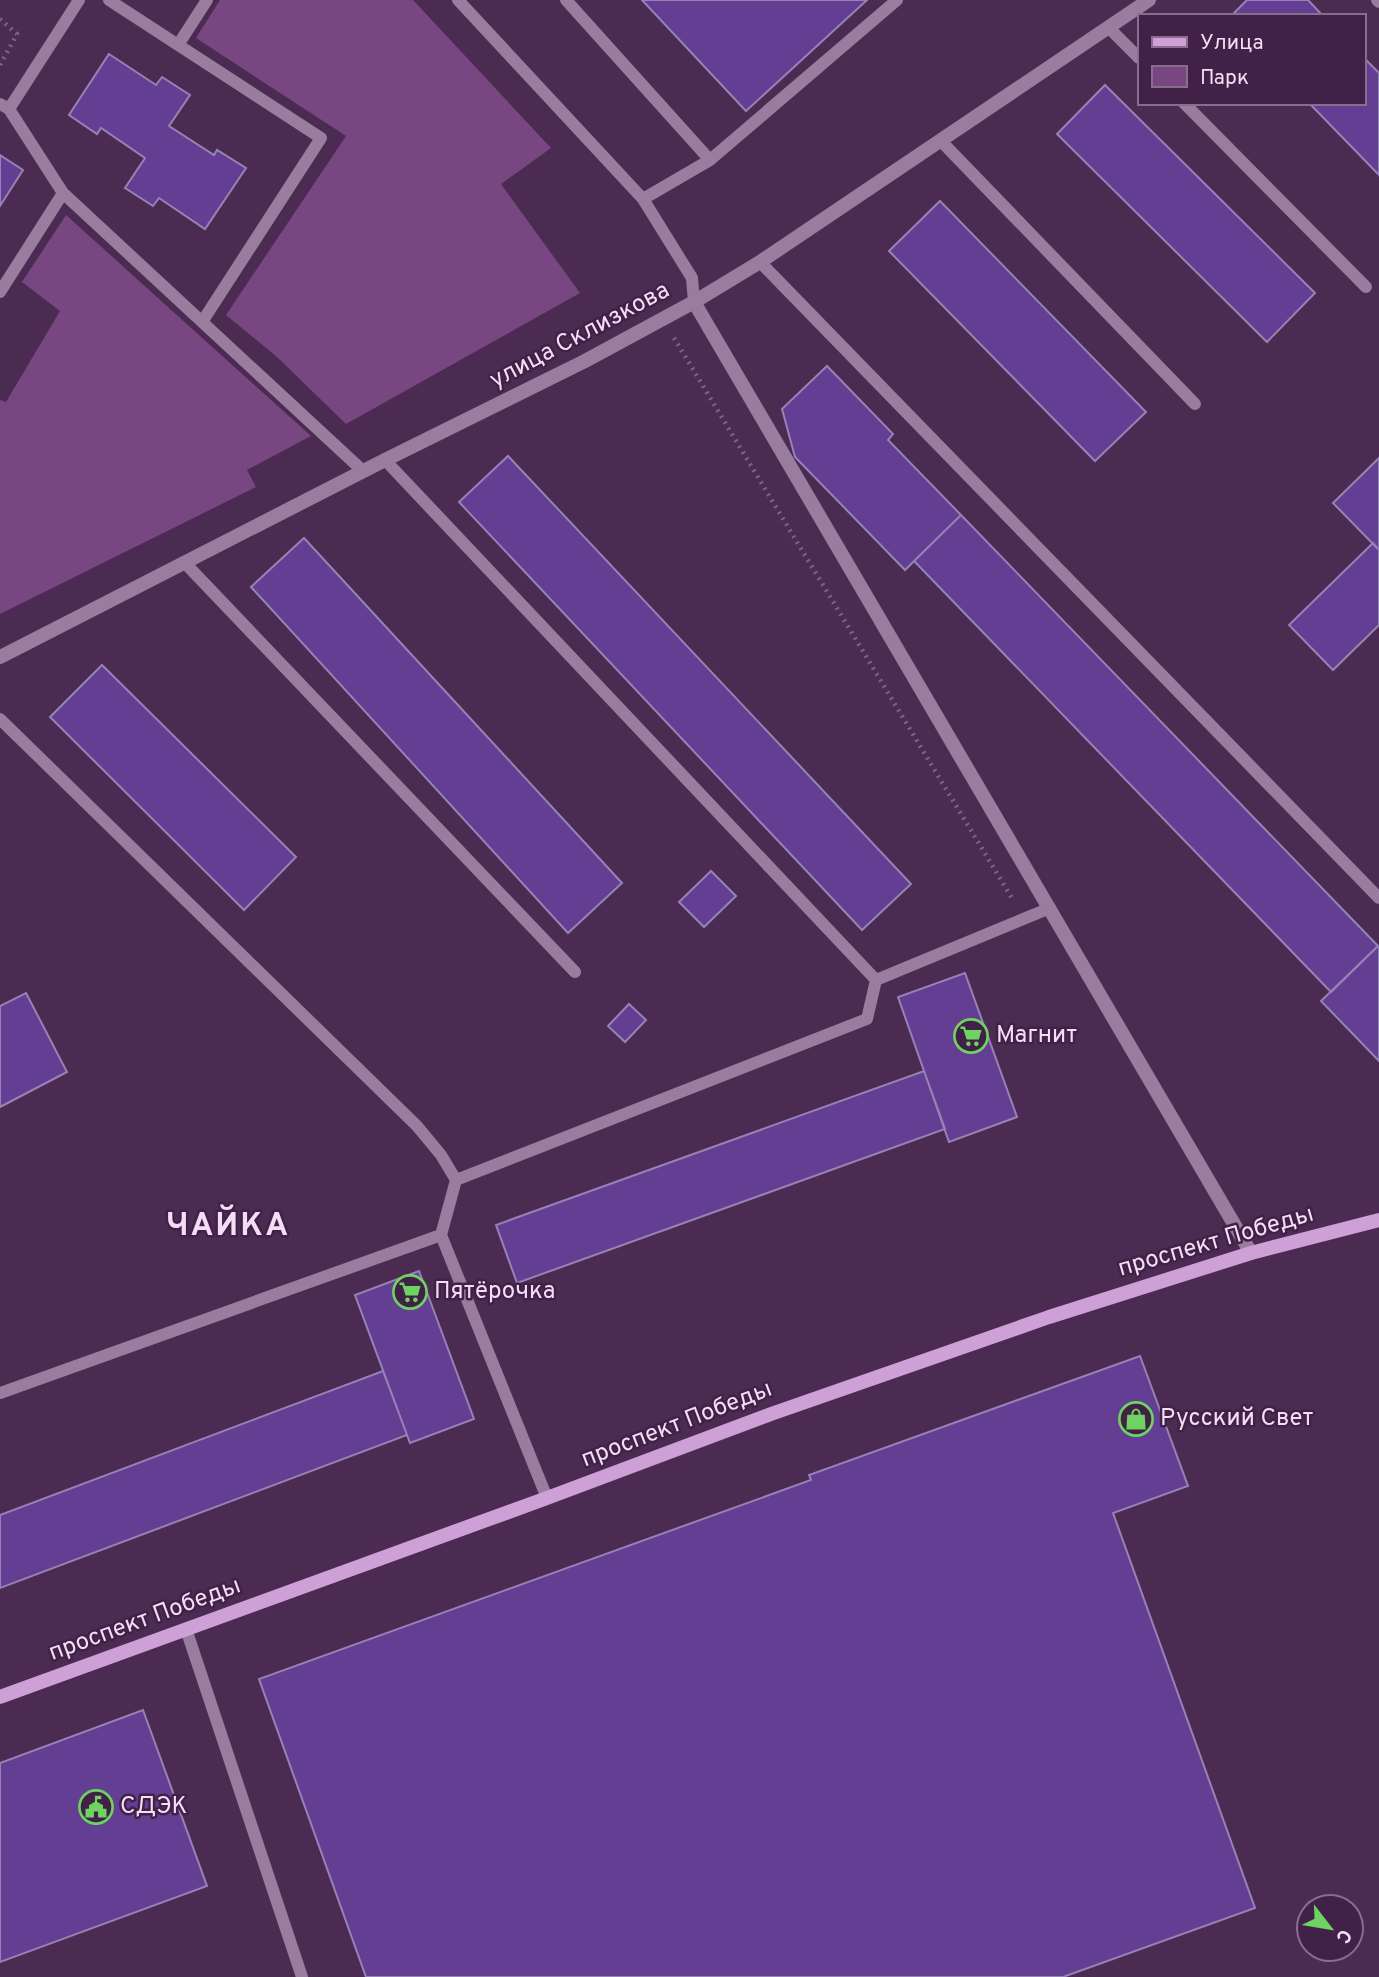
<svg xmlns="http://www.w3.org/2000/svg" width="1379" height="1977" viewBox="0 0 1379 1977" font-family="Overpass,sans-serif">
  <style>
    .green { fill: #784781 }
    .building { fill: #633e92; stroke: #9683b6; stroke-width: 2 }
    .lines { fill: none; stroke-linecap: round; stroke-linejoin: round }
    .path { stroke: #7f6284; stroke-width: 4.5; stroke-dasharray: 2 5; stroke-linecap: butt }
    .service { stroke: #997c9e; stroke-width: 12 }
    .minor { stroke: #997c9e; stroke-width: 14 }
    .tertiary { stroke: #997c9e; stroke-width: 14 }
    .secondary { stroke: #cfa0d7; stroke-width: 14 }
    .labels { text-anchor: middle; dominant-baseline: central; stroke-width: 5; stroke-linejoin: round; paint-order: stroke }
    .street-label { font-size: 24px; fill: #f3def6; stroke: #412147 }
    .poi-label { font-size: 24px; fill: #f3def6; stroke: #412147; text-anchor: start }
    .district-label { font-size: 32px; font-weight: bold; letter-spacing: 2px; fill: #f3def6; stroke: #412147 }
  </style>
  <rect width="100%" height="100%" fill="#4c2b52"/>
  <path class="green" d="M220,0H413L551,148L501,184L580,293L346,424L277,357L226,315L346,136L196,38Z
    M66,215L311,436L247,470L256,487L0,614V400L6,402L60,311L22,282Z"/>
  <path class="building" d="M642,0H867L746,111Z
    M1247,0H1308L1323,16H1231Z
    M109,54L156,85L162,77L190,95L169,126L214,155L217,150L246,168L205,229L159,198L153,206L125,188L145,158L101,128L97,134L69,115Z
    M1363,57L1379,73V175L1309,103H1363Z
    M1105,85L1315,293L1267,342L1057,134Z
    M0,155L23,170L0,206Z
    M940,201L1146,412L1095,461L889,251Z
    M827,366L893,434L888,440L961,515L905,570L795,457L782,409Z
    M508,456L911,884L862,930L459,502Z
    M1379,458V548L1378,549L1333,503Z
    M961,515L1378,946L1331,992L914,561Z
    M304,538L622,883L568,933L251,587Z
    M1373,543L1379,550V625L1333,670L1289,625Z
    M102,665L296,857L244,910L50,717Z
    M711,871L736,896L704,927L679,902Z
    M1378,946L1379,947V1061L1321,1001Z
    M965,973L1017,1117L949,1142L898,997Z
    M26,993L67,1072L0,1107V1006Z
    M629,1004L646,1020L625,1042L608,1026Z
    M924,1071L945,1129L517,1283L496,1225Z
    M419,1271L474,1419L410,1443L355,1295Z
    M1140,1356L1188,1486L1113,1513L1255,1908L1063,1977H366L259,1679L811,1480L809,1475Z
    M383,1371L407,1435L0,1588V1515Z
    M143,1710L207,1886L0,1962V1763Z"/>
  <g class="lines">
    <path class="path" d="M0,19L17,34L0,65
      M674,338L1013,900"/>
    <path class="service" d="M109,0L321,138L202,322
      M458,0L643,199L692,278L694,302
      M566,0L710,160L897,0
      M1377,0L1379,2
      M1108,27L1139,58
      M178,45L207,0
      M1184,103L1366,287
      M0,104L9,109L63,193L0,292
      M9,109L79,0
      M940,140L1195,404
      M63,193L363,471
      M643,199L710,160
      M760,262L1379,898
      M385,460L876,980
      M184,562L575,972
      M0,719L417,1126L441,1155L456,1180L441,1235L547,1498
      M876,980L1050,908
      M456,1180L867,1019L876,980
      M0,1393L441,1235
      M186,1629L302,1977"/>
    <path class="minor" d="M694,302L1251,1253"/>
    <path class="tertiary" d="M0,657L385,460L585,361L694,302L760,262L1149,0"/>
    <path class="secondary" d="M0,1697L547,1498L771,1414L1049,1317L1251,1253L1379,1220"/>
  </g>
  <defs>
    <g id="supermarket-ring" transform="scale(1.75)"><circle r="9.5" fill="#412147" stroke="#6ed360" stroke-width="1.5"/><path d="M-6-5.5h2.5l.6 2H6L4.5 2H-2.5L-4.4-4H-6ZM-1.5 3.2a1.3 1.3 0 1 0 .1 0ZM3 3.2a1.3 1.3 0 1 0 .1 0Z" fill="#6ed360"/></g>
    <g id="shop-ring" transform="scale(1.75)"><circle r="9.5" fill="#412147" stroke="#6ed360" stroke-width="1.5"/><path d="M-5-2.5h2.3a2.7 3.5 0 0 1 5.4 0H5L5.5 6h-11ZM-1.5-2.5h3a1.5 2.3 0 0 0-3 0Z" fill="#6ed360"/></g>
    <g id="civic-ring" transform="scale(1.75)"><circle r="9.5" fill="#412147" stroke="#6ed360" stroke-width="1.5"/><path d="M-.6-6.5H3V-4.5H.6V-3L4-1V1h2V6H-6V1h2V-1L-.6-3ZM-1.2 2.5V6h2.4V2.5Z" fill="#6ed360"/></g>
  </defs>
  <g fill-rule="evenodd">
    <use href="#supermarket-ring" x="971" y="1036"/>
    <use href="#supermarket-ring" x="410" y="1292"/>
    <use href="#shop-ring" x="1136" y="1419"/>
    <use href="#civic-ring" x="96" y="1807"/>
  </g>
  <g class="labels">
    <g class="street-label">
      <text transform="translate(580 336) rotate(-28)">улица Склизкова</text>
      <text transform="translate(1216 1242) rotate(-16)">проспект Победы</text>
      <text transform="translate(677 1425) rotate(-21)">проспект Победы</text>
      <text transform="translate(145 1620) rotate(-20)">проспект Победы</text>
    </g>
    <g class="poi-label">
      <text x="996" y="1036">Магнит</text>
      <text x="434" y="1292">Пятёрочка</text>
      <text x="1160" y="1419">Русский Свет</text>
      <text x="120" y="1807">СДЭК</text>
    </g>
    <g class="district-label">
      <text x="228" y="1227">ЧАЙКА</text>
    </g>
  </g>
  <rect x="1138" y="14" width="228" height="91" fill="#412147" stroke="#886d8d" stroke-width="2"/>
  <rect x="1152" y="37" width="35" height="10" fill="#cfa0d7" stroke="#886d8d" stroke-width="2"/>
  <text x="1200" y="49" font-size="21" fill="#f3def6">Улица</text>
  <rect x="1152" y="66" width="35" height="21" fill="#784781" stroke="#886d8d" stroke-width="2"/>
  <text x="1200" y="84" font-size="21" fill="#f3def6">Парк</text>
  <g transform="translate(1330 1928) rotate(121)"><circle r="33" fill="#412147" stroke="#886d8d" stroke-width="2"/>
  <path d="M0-5L12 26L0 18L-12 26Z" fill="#6ed360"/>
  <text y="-10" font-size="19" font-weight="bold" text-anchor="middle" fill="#f3def6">С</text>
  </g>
</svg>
